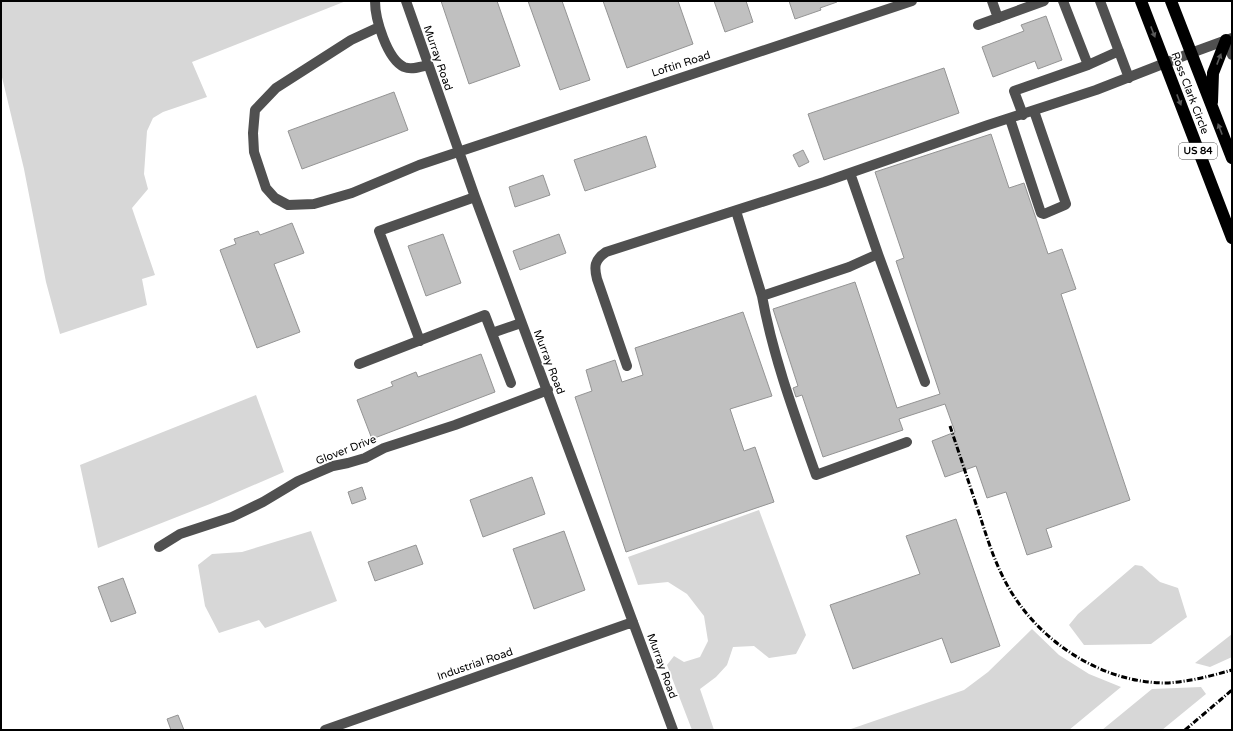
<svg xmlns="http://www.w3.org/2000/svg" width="1233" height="731" viewBox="0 0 1233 731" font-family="'Varela Round',sans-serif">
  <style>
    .green { fill: #d7d7d7 }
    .building { fill: #c0c0c0; stroke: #949494 }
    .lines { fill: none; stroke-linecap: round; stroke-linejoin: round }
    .minor { stroke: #505050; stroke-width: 10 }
    .highway { stroke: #000; stroke-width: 12 }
    .rail { stroke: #000; stroke-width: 3; stroke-dasharray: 6 2 1 2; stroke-linecap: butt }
    .oneway { fill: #595959 }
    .labels { text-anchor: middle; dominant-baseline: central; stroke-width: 3.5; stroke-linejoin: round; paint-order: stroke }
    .shield { fill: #fff; stroke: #4c4c4c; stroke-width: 1 }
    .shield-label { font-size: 10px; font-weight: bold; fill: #000 }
    .street-label { font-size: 11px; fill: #000; stroke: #fff }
  </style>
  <rect width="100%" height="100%" fill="#fff"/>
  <path class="green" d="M1,1H346L192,62L207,97L163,112L153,118L147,131L144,174L148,189L132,208L155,275L142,279L147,305L60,334L46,282L24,169L1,73Z
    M256,395L284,472L210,504L98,548L80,465Z
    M759,510L806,635L796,654L769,658L754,646L733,647L727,665L716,677L700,689L714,730H692L667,665L674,656L684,662L700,657L708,641L704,616L687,594L668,582L638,585L628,557Z
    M311,531L337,601L265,628L259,620L219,633L205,606L198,565L212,554L242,552Z
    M1135,565L1142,566L1160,582L1178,588L1187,617L1151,644L1084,645L1069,625L1078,614Z
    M1032,629L1059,655L1089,674L1121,687L1069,730H848L964,690L988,672Z
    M1232,634V657L1210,667L1195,663Z
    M1201,687L1206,694L1162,730H1102L1152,689Z"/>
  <path class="building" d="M441,1H497L520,66L469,84Z
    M528,1H562L590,80L560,90Z
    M603,1H678L693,44L627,68Z
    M714,1H746L753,22L725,32Z
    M789,1H837V2L820,8L821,10L795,19Z
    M1046,16L1062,60L1038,69L1035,61L993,77L982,47L1024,31L1021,25Z
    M944,68L959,113L824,160L808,114Z
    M394,92L408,130L302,169L288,131Z
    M991,134L1009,188L1024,183L1048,254L1062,249L1076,289L1061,294L1130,500L1046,529L1052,547L1027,555L1006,492L987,498L976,466L945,477L932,441L955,432L945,404L899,419L903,430L823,457L802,395L796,397L793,388L798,386L773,309L855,282L897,408L940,394L896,261L904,258L875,172Z
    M646,136L656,167L585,191L574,160Z
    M803,150L809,162L799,167L793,155Z
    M543,175L550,195L515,207L509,187Z
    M292,223L304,253L274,264L300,332L257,348L220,250L236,244L234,239L258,231L260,235Z
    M443,234L461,283L426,296L408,246Z
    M559,234L566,253L520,270L513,251Z
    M743,312L772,396L730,409L744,451L755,447L774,502L626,552L575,397L592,391L586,370L615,360L622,382L643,375L635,348Z
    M481,354L495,392L372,439L357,400L393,386L391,382L416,372L418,377Z
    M532,477L545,514L483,537L470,500Z
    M362,487L366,499L352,504L348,492Z
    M956,519L1000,646L951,663L942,638L853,669L830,605L920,574L906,536Z
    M564,531L585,590L534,609L513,549Z
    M416,545L423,564L375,581L368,562Z
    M123,578L136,613L111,622L98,587Z
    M178,715L184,730H171L167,719Z"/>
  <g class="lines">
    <path class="minor" d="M375,1C375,19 387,59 404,67C411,70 421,67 428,65
      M406,1L475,197L673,730
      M992,1L998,18
      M1063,1L1088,65
      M1100,1L1129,78
      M978,25L1044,1
      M379,27L351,40L276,88L255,110L253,133L254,152L266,188L275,198L288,205L314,204L352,193L419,165L912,1
      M1226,40L1232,55
      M1023,115L1014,91L1088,65L1119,51
      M1010,119L1041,213L1044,214L1065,205L1066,204L1034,111
      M736,211L762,296L849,267L878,254L850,173
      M878,254L925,382
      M762,296C773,357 795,416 816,475L907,442
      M492,333L521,323
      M420,341L379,231L475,197
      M359,364L485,315L511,383
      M627,366L597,279C594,267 594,260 606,252L824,182L988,125L1096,90L1191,53L1232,38
      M159,547L180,534L232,517L263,502L298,481L333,466L348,463L365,458L384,448L455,425L548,390
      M325,730L633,622"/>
    <path class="highway" d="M1141,1L1232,238
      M1171,1L1232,158
      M1212,102L1213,73L1226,40"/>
    <path class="rail" d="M950,426C960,456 970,486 980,516C987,538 994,560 1005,581C1035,639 1100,683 1166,683C1188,682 1211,676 1232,670
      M1185,730L1232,690"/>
  </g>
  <defs><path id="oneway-solid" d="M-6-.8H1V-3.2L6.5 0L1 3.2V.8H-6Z"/></defs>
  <g class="oneway">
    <use href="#oneway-solid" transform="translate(1153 32) rotate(69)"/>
    <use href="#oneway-solid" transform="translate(1219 59) rotate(-69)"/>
    <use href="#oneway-solid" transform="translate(1179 100) rotate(69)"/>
    <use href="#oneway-solid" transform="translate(1220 129) rotate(-111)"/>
  </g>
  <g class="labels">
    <rect class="shield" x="1179" y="143" width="38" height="16" rx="3"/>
    <g class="shield-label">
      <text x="1198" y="151">US 84</text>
    </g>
    <g class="street-label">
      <text transform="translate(438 58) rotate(71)">Murray Road</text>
      <text transform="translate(681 64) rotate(-18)">Loftin Road</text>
      <text transform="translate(1190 93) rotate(69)">Ross Clark Circle</text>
      <text transform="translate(549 362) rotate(69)">Murray Road</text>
      <text transform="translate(346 450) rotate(-21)">Glover Drive</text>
      <text transform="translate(475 664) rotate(-19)">Industrial Road</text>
      <text transform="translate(662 666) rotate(70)">Murray Road</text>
    </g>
  </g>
  <rect width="1233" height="731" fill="none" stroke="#000000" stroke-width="4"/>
</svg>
